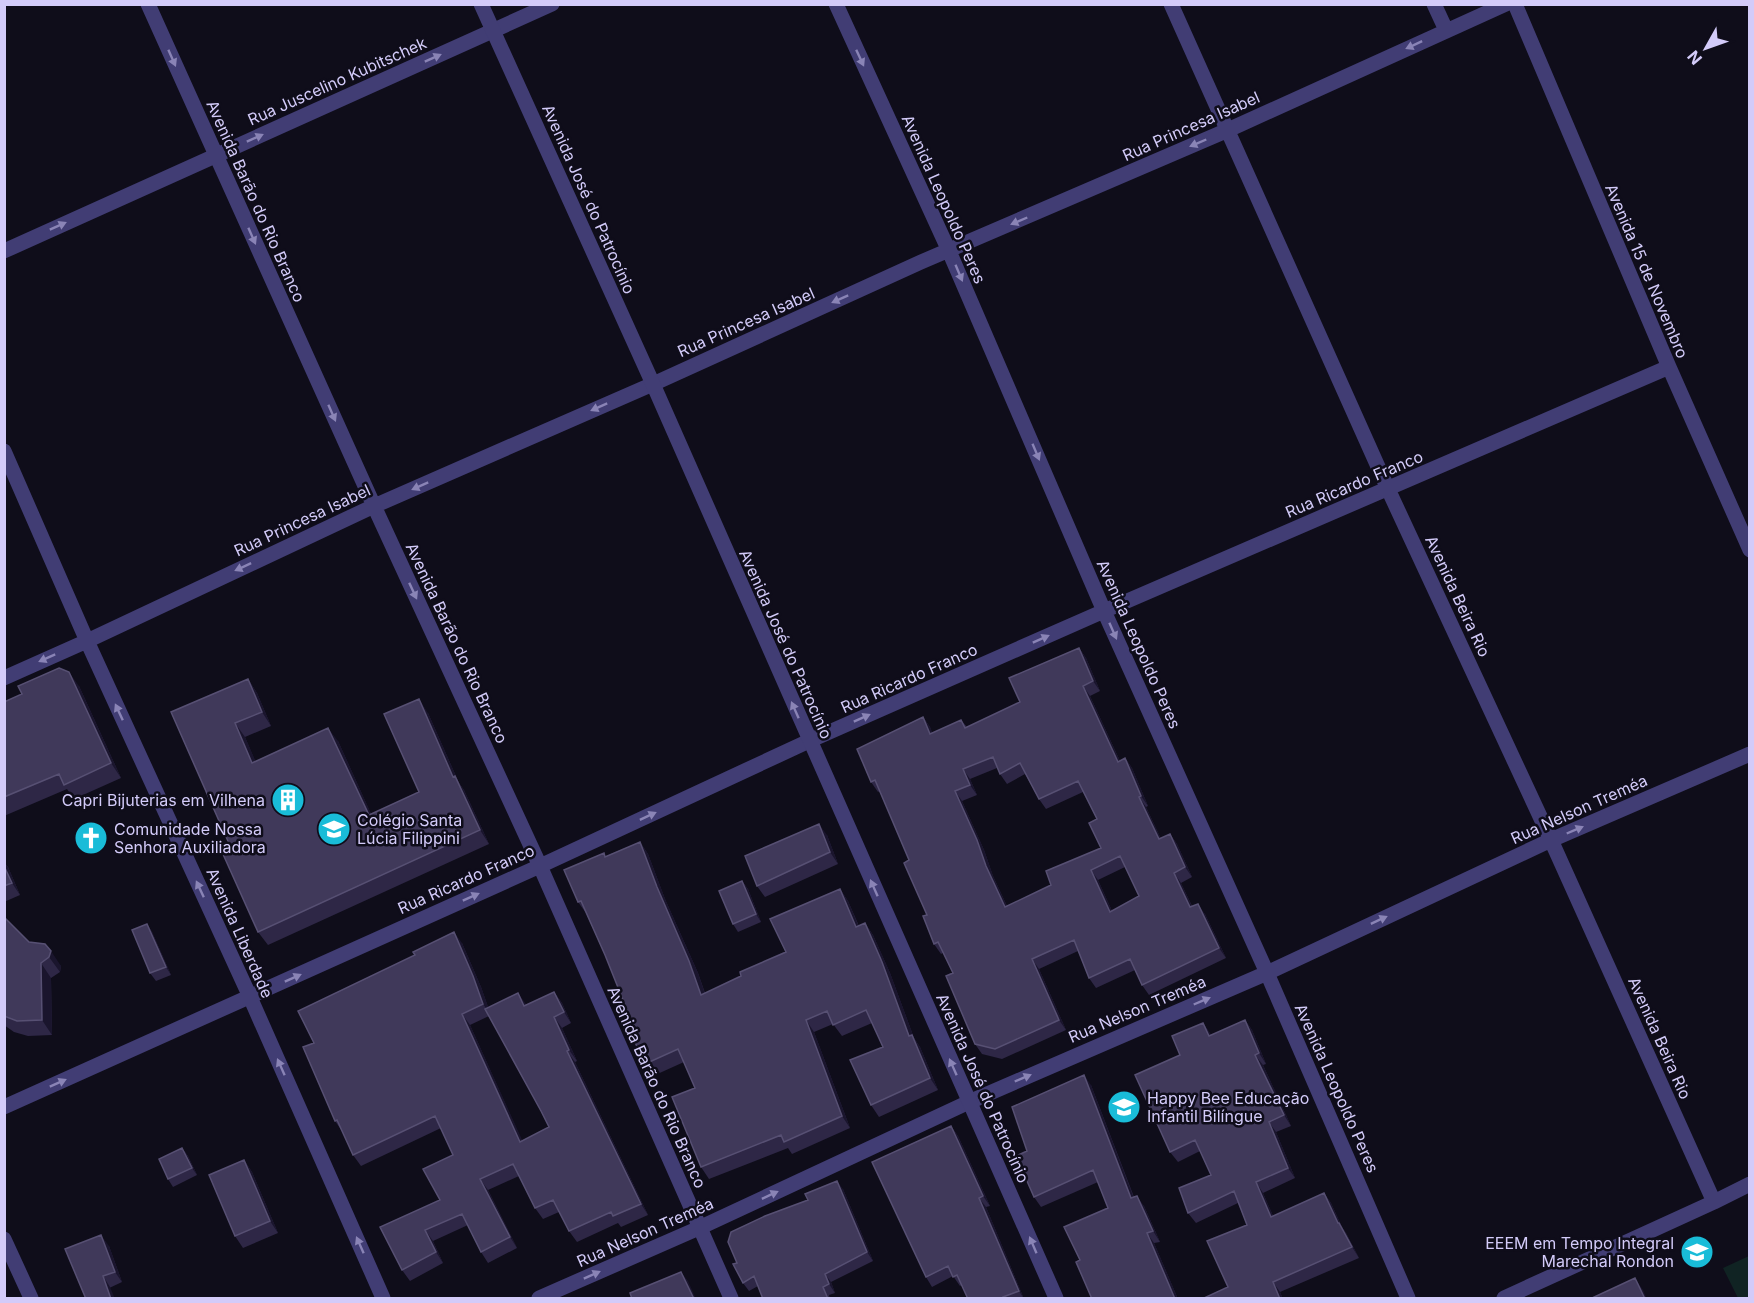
<svg xmlns="http://www.w3.org/2000/svg" width="1754" height="1303" viewBox="0 0 1754 1303" font-family="Inter,sans-serif">
  <style>
    .green { fill: #102323 }
    .lines { fill: none; stroke-linecap: round; stroke-linejoin: round }
    .minor { stroke: #413d74; stroke-width: 15 }
    .tertiary { stroke: #413d74; stroke-width: 15 }
    .wall { fill: #2e2746; fill-rule: evenodd }
    .shaded-wall { fill: #1a152d }
    .building { fill: #40395a; stroke: #575073; stroke-width: 1.5; fill-rule: evenodd }
    .oneway { fill: #8a84b6 }
    .labels { text-anchor: middle; dominant-baseline: central; stroke-width: 5; stroke-linejoin: round; paint-order: stroke }
    .street-label { font-size: 16px; fill: #d3cbf9; stroke: #0f0d1a }
    .poi-label { font-size: 16px; fill: #d3cbf9; stroke: #0f0d1a; text-anchor: start }
  </style>
  <rect width="100%" height="100%" fill="#0f0d1a"/>
  <path class="green" d="M1749,1256V1298H1738L1723,1268Z"/>
  <g class="lines">
    <path class="minor" d="M148,4L374,506L540,866L731,1298
      M836,4L949,251L1104,611L1267,973L1408,1298
      M1171,4L1388,489L1551,840L1714,1202
      M1434,4L1446,30
      M1515,4L1669,367L1750,550
      M4,251L552,4
      M4,451L87,641L250,997L383,1298
      M4,678L87,641L374,506L653,384L921,262L1228,130L1506,4
      M4,1107L540,866L809,741L1104,611L1669,367
      M4,1239L31,1298
      M539,1298L699,1228L969,1102L1267,973L1551,840L1750,754
      M1504,1298L1714,1202L1750,1184"/>
    <path class="tertiary" d="M481,4L653,384L1056,1298"/>
  </g>
  <path class="wall" d="M1079,648L1086,658L1100,691L1090,696L1120,761L1125,758L1132,768L1148,806L1146,807L1161,839L1170,834L1177,844L1192,877L1181,883L1192,906L1205,914L1226,958L1149,995L1142,985L1135,970L1096,988L1089,978L1078,951L1039,969L1066,1030L1002,1059L982,1054L975,1044L953,973L943,953L941,954L934,944L927,915L909,860L880,791L878,792L871,782L923,717L930,727L932,733L961,720L967,727L1020,702ZM997,768L1000,774L1007,784L1025,774L1039,799L1046,809L1083,792L1097,819L1101,848L1051,885L1007,906L993,876L984,850L962,801L977,795L970,779ZM1125,867L1139,896L1112,911L1098,880Z
    M248,679L257,693L271,726L245,737L255,761L338,741L371,814L419,792L428,713L459,783L464,790L489,844L268,945L258,932L231,848L171,712Z
    M79,686L121,778L74,799L67,789L4,816V702Z
    M827,835L838,864L765,897L757,886Z
    M640,842L648,854L665,899L698,973L705,993L741,976L786,952L840,889L848,901L859,926L865,923L873,935L890,973L914,1038L920,1047L938,1090L879,1117L871,1105L883,1047L872,1023L842,1036L833,1024L814,1032L850,1128L792,1154L788,1148L709,1179L701,1167L695,1088L684,1062L653,1076L645,1064L633,1025L605,955L586,913L578,902L606,856Z
    M4,862L8,867L20,895L4,902Z
    M742,881L748,889L761,922L738,932L733,924Z
    M4,917L29,942L61,966L60,972L51,978L52,1035L28,1036L14,1032L4,1025Z
    M147,924L152,932L171,975L156,981L150,973Z
    M462,943L481,987L488,1007L526,1005L554,992L562,1003L571,1023L562,1028L577,1061L575,1062L648,1215L621,1227L618,1223L577,1242L569,1231L559,1212L543,1219L535,1208L519,1176L488,1190L517,1248L488,1263L481,1252L468,1225L433,1241L443,1263L410,1281L402,1270L440,1200L453,1155L441,1128L361,1166L353,1155L342,1131L335,1121L314,1043L415,955ZM489,1016L541,1111L549,1127L522,1141L470,1025Z
    M1245,1020L1252,1030L1266,1064L1263,1065L1291,1126L1276,1132L1295,1178L1263,1193L1273,1216L1324,1193L1331,1203L1342,1227L1346,1233L1359,1258L1280,1292L1283,1299H1202L1228,1287L1247,1225L1238,1203L1196,1223L1188,1213L1211,1175L1200,1151L1178,1162L1170,1152L1180,1055L1203,1023L1211,1035Z
    M1091,1085L1134,1197L1144,1206L1160,1242L1154,1243L1178,1299H1092L1080,1260L1108,1208L1098,1182L1041,1207L1034,1197L1027,1151Z
    M951,1126L958,1136L990,1206L986,1207L1024,1299H968L962,1285L960,1286L953,1276L932,1287L926,1277Z
    M182,1148L188,1156L197,1175L173,1187L168,1179Z
    M244,1160L252,1172L278,1233L243,1248L235,1236Z
    M843,1189L873,1261L831,1282L835,1293L829,1295L830,1299H763L758,1286L749,1291L743,1283L737,1263Z
    M109,1246L122,1282L86,1299Z"/>
  <path class="shaded-wall" d="M1079,648L1086,658L1100,691L1093,681Z
    M69,672L79,686L121,778L111,763Z
    M248,679L257,693L271,726L262,712Z
    M1083,686L1090,696L1125,772L1118,762Z
    M419,699L428,713L459,783L464,790L489,844L480,830L453,777Z
    M923,717L930,727L937,744L930,734Z
    M235,723L245,737L262,776L252,763Z
    M328,728L338,741L378,829L369,815Z
    M1125,758L1132,768L1148,806L1141,796Z
    M963,769L970,779L977,795L970,785Z
    M955,791L962,801L984,850L993,876L1012,917L1005,907L986,866Z
    M1139,797L1146,807L1166,849L1159,839Z
    M819,824L827,835L838,864L830,852Z
    M1170,834L1177,844L1192,877L1185,867Z
    M640,842L648,854L665,899L698,973L709,1006L701,995L657,887Z
    M4,862L8,867L20,895L12,883L4,866Z
    M1091,870L1098,880L1117,922L1110,912Z
    M1174,873L1181,883L1197,917L1190,907Z
    M742,881L748,889L761,922L756,914Z
    M840,889L848,901L864,939L856,927Z
    M1198,904L1205,914L1226,958L1219,948Z
    M865,923L873,935L890,973L914,1038L920,1047L938,1090L930,1078L909,1036Z
    M147,924L152,932L171,975L166,967Z
    M454,932L462,943L481,987L491,1015L483,1004Z
    M51,951L61,966L60,972L49,957Z
    M1032,959L1039,969L1066,1030L1059,1020Z
    M41,963L51,978L52,1035L42,1020Z
    M554,992L562,1003L571,1023L564,1012Z
    M518,993L526,1004L532,1017L524,1006Z
    M462,1014L470,1025L528,1153L520,1142Z
    M554,1017L562,1028L577,1061L569,1050Z
    M806,1020L814,1032L850,1128L842,1116Z
    M1245,1020L1252,1030L1266,1064L1259,1053Z
    M1203,1023L1210,1033L1216,1046L1209,1036Z
    M567,1051L575,1062L648,1215L641,1204Z
    M1255,1055L1263,1065L1291,1126L1284,1115Z
    M1084,1075L1091,1085L1138,1209L1131,1198Z
    M1269,1122L1276,1132L1295,1178L1288,1168Z
    M951,1126L958,1136L990,1206L983,1196Z
    M182,1148L188,1156L197,1175L192,1168Z
    M244,1160L252,1172L278,1233L270,1221Z
    M480,1179L488,1190L517,1248L510,1237Z
    M837,1181L843,1189L873,1261L867,1252Z
    M1256,1182L1263,1193L1278,1227L1271,1217Z
    M1324,1193L1331,1203L1342,1227L1346,1233L1359,1258L1352,1247L1338,1223Z
    M1137,1196L1144,1206L1160,1242L1153,1231Z
    M979,1198L986,1207L1024,1299L1019,1291Z
    M425,1230L433,1241L443,1263L436,1252Z
    M1147,1233L1154,1243L1178,1299H1175Z
    M101,1235L109,1246L122,1282L115,1272Z
    M681,1272L688,1281L696,1299H694Z
    M825,1274L831,1282L835,1293L829,1284Z
    M103,1276L110,1287L115,1299H111Z
    M1635,1278L1643,1290L1647,1299H1645Z
    M1273,1282L1280,1292L1283,1299H1280Z"/>
  <path class="building" d="M1079,648L1093,681L1083,686L1118,762L1125,758L1141,796L1139,797L1159,839L1170,834L1185,867L1174,873L1190,907L1198,904L1219,948L1142,985L1130,959L1089,978L1074,940L1032,959L1059,1020L995,1049L975,1044L946,976L953,973L938,942L934,944L923,916L927,915L904,863L909,860L875,780L871,782L857,749L923,717L930,734L961,720L965,728L1020,702L1009,678ZM993,757L1000,774L1020,763L1039,799L1078,781L1097,819L1089,823L1101,848L1046,871L1051,885L1005,907L986,866L977,840L955,791L970,785L963,769ZM1120,856L1139,896L1110,912L1091,870Z
    M59,668L69,672L111,763L64,785L59,774L4,797V702L22,694L18,686Z
    M248,679L262,712L235,723L252,763L328,728L369,815L419,792L384,714L419,699L453,777L455,776L480,830L258,932L222,852L231,848L171,712Z
    M819,824L830,852L757,886L745,856Z
    M640,842L657,887L689,961L701,995L741,976L740,972L786,952L770,919L840,889L856,927L865,923L882,962L909,1036L912,1035L930,1078L871,1105L850,1060L883,1047L866,1010L833,1025L827,1011L806,1020L842,1116L784,1142L781,1135L701,1167L672,1097L695,1088L678,1049L645,1064L628,1027L633,1025L605,955L581,901L578,902L564,870L604,853L605,857Z
    M4,866L12,883L4,886Z
    M742,881L756,914L733,924L719,891Z
    M4,917L29,942L45,944L51,951L49,957L41,963L42,1020L17,1021L4,1016Z
    M147,924L166,967L150,973L132,930Z
    M454,932L473,976L483,1004L462,1014L520,1142L549,1127L541,1111L485,1009L518,993L524,1006L554,992L564,1012L554,1017L569,1050L567,1051L641,1204L613,1216L611,1212L569,1231L553,1200L535,1208L513,1164L480,1179L510,1237L481,1252L462,1214L425,1230L436,1252L402,1270L380,1227L440,1200L423,1169L453,1155L435,1116L353,1155L337,1120L335,1121L303,1047L314,1043L298,1011L415,955L413,952Z
    M1245,1020L1259,1053L1255,1055L1284,1115L1269,1122L1288,1168L1256,1182L1271,1217L1324,1193L1338,1223H1339L1352,1247L1273,1282L1280,1299H1202L1228,1287L1207,1241L1247,1225L1234,1191L1188,1213L1179,1188L1211,1175L1195,1140L1170,1152L1135,1075L1180,1055L1172,1036L1203,1023L1209,1036Z
    M1084,1075L1131,1198L1137,1196L1153,1231L1147,1233L1175,1299H1092L1076,1262L1080,1260L1064,1227L1108,1208L1093,1170L1034,1197L1016,1156L1027,1151L1012,1107Z
    M951,1126L983,1196L979,1198L1019,1291L1003,1297L1004,1299H968L957,1275L953,1277L948,1266L926,1277L872,1162Z
    M182,1148L192,1168L168,1179L159,1159Z
    M244,1160L270,1221L235,1236L209,1175Z
    M837,1181L867,1252L825,1274L829,1284L823,1287L828,1299H763L754,1276L743,1283L733,1264L737,1263L728,1242L731,1232L765,1216L808,1200L805,1194Z
    M101,1235L115,1272L103,1276L111,1299H86L65,1249Z
    M681,1272L694,1299H632L630,1293Z
    M1635,1278L1645,1299H1590Z"/>
  <defs><path id="oneway-solid" d="M-6-.8H1V-3.2L6.5 0L1 3.2V.8H-6Z" transform="scale(1.5)"/></defs>
  <g class="oneway">
    <use href="#oneway-solid" transform="translate(1414 45) rotate(155)"/>
    <use href="#oneway-solid" transform="translate(172 58) rotate(66)"/>
    <use href="#oneway-solid" transform="translate(433 58) rotate(-24)"/>
    <use href="#oneway-solid" transform="translate(860 58) rotate(65)"/>
    <use href="#oneway-solid" transform="translate(255 138) rotate(-24)"/>
    <use href="#oneway-solid" transform="translate(1198 143) rotate(157)"/>
    <use href="#oneway-solid" transform="translate(1019 221) rotate(157)"/>
    <use href="#oneway-solid" transform="translate(58 226) rotate(-24)"/>
    <use href="#oneway-solid" transform="translate(252 236) rotate(66)"/>
    <use href="#oneway-solid" transform="translate(959 273) rotate(67)"/>
    <use href="#oneway-solid" transform="translate(840 299) rotate(156)"/>
    <use href="#oneway-solid" transform="translate(599 407) rotate(156)"/>
    <use href="#oneway-solid" transform="translate(332 413) rotate(66)"/>
    <use href="#oneway-solid" transform="translate(1036 452) rotate(67)"/>
    <use href="#oneway-solid" transform="translate(420 486) rotate(156)"/>
    <use href="#oneway-solid" transform="translate(243 567) rotate(155)"/>
    <use href="#oneway-solid" transform="translate(413 591) rotate(65)"/>
    <use href="#oneway-solid" transform="translate(1113 631) rotate(66)"/>
    <use href="#oneway-solid" transform="translate(1041 639) rotate(-24)"/>
    <use href="#oneway-solid" transform="translate(47 658) rotate(156)"/>
    <use href="#oneway-solid" transform="translate(795 710) rotate(-114)"/>
    <use href="#oneway-solid" transform="translate(119 712) rotate(-115)"/>
    <use href="#oneway-solid" transform="translate(862 718) rotate(-24)"/>
    <use href="#oneway-solid" transform="translate(648 816) rotate(-25)"/>
    <use href="#oneway-solid" transform="translate(1575 830) rotate(-23)"/>
    <use href="#oneway-solid" transform="translate(874 888) rotate(-114)"/>
    <use href="#oneway-solid" transform="translate(200 889) rotate(-115)"/>
    <use href="#oneway-solid" transform="translate(471 897) rotate(-24)"/>
    <use href="#oneway-solid" transform="translate(1379 920) rotate(-25)"/>
    <use href="#oneway-solid" transform="translate(293 978) rotate(-24)"/>
    <use href="#oneway-solid" transform="translate(1202 1001) rotate(-23)"/>
    <use href="#oneway-solid" transform="translate(281 1067) rotate(-114)"/>
    <use href="#oneway-solid" transform="translate(953 1067) rotate(-114)"/>
    <use href="#oneway-solid" transform="translate(1023 1078) rotate(-23)"/>
    <use href="#oneway-solid" transform="translate(58 1083) rotate(-24)"/>
    <use href="#oneway-solid" transform="translate(770 1195) rotate(-25)"/>
    <use href="#oneway-solid" transform="translate(360 1245) rotate(-114)"/>
    <use href="#oneway-solid" transform="translate(1033 1245) rotate(-113)"/>
    <use href="#oneway-solid" transform="translate(592 1275) rotate(-24)"/>
  </g>
  <defs>
    <g id="building-disc" transform="scale(1.725)"><circle r="9.5" fill="#19bcd8" stroke="#0f0d1a"/><path d="M-4-6H4V6H1V3H-1V6H-4ZM-2.5-4.3h1.7v1.8h-1.7ZM.8-4.3h1.7v1.8H.8ZM-2.5-1h1.7V.8h-1.7ZM.8-1h1.7V.8H.8Z" fill="#fff"/></g>
    <g id="school-disc" transform="scale(1.725)"><circle r="9.5" fill="#19bcd8" stroke="#0f0d1a"/><path d="M0-5L7-2L0 1L-7-2ZM-4 1L0 2.5L4 1V4Q0 6-4 4Z" fill="#fff"/></g>
    <g id="church-disc" transform="scale(1.725)"><circle r="9.5" fill="#19bcd8" stroke="#0f0d1a"/><path d="M-1.2-6h2.4v3.5h3.3v2.4h-3.3V6h-2.4V-.1h-3.3v-2.4h3.3Z" fill="#fff"/></g>
  </defs>
  <g fill-rule="evenodd">
    <use href="#building-disc" x="288" y="800"/>
    <use href="#school-disc" x="334" y="829"/>
    <use href="#church-disc" x="91" y="838"/>
    <use href="#school-disc" x="1124" y="1107"/>
    <use href="#school-disc" x="1697" y="1252"/>
  </g>
  <g class="labels">
    <g class="street-label">
      <text transform="translate(337 81) rotate(-24)">Rua Juscelino Kubitschek</text>
      <text transform="translate(1191 126) rotate(-24)">Rua Princesa Isabel</text>
      <text transform="translate(589 199) rotate(66)">Avenida José do Patrocínio</text>
      <text transform="translate(944 199) rotate(66)">Avenida Leopoldo Peres</text>
      <text transform="translate(256 201) rotate(66)">Avenida Barão do Rio Branco</text>
      <text transform="translate(1647 271) rotate(67)">Avenida 15 de Novembro</text>
      <text transform="translate(746 322) rotate(-24)">Rua Princesa Isabel</text>
      <text transform="translate(1354 484) rotate(-23)">Rua Ricardo Franco</text>
      <text transform="translate(302 520) rotate(-25)">Rua Princesa Isabel</text>
      <text transform="translate(1458 596) rotate(65)">Avenida Beira Rio</text>
      <text transform="translate(457 643) rotate(65)">Avenida Barão do Rio Branco</text>
      <text transform="translate(786 644) rotate(66)">Avenida José do Patrocínio</text>
      <text transform="translate(1139 644) rotate(66)">Avenida Leopoldo Peres</text>
      <text transform="translate(909 678) rotate(-24)">Rua Ricardo Franco</text>
      <text transform="translate(1579 809) rotate(-24)">Rua Nelson Treméa</text>
      <text transform="translate(466 879) rotate(-24)">Rua Ricardo Franco</text>
      <text transform="translate(240 933) rotate(66)">Avenida Liberdade</text>
      <text transform="translate(1137 1009) rotate(-23)">Rua Nelson Treméa</text>
      <text transform="translate(1660 1038) rotate(66)">Avenida Beira Rio</text>
      <text transform="translate(657 1087) rotate(66)">Avenida Barão do Rio Branco</text>
      <text transform="translate(983 1088) rotate(66)">Avenida José do Patrocínio</text>
      <text transform="translate(1337 1088) rotate(66)">Avenida Leopoldo Peres</text>
      <text transform="translate(645 1232) rotate(-24)">Rua Nelson Treméa</text>
    </g>
    <g class="poi-label">
      <text x="265" y="800" text-anchor="end">Capri Bijuterias em Vilhena</text>
      <text x="357" y="820">Colégio Santa<tspan x="357" dy="18">Lúcia Filippini</tspan></text>
      <text x="114" y="829">Comunidade Nossa<tspan x="114" dy="18">Senhora Auxiliadora</tspan></text>
      <text x="1147" y="1098">Happy Bee Educação<tspan x="1147" dy="18">Infantil Bilíngue</tspan></text>
      <text x="1674" y="1243" text-anchor="end">EEEM em Tempo Integral<tspan x="1674" dy="18">Marechal Rondon</tspan></text>
    </g>
  </g>
  <rect width="1754" height="1303" fill="none" stroke="#d3cbf9" stroke-width="12"/>
  <g transform="translate(1706 48) rotate(230)" stroke="#0f0d1a" stroke-width="4.5" paint-order="stroke">
  <path d="M0-4.5L10 22L0 15L-10 22Z" fill="#d3cbf9"/>
  <text y="-9" font-size="16" font-weight="bold" text-anchor="middle" fill="#d3cbf9">N</text>
  </g>
</svg>
